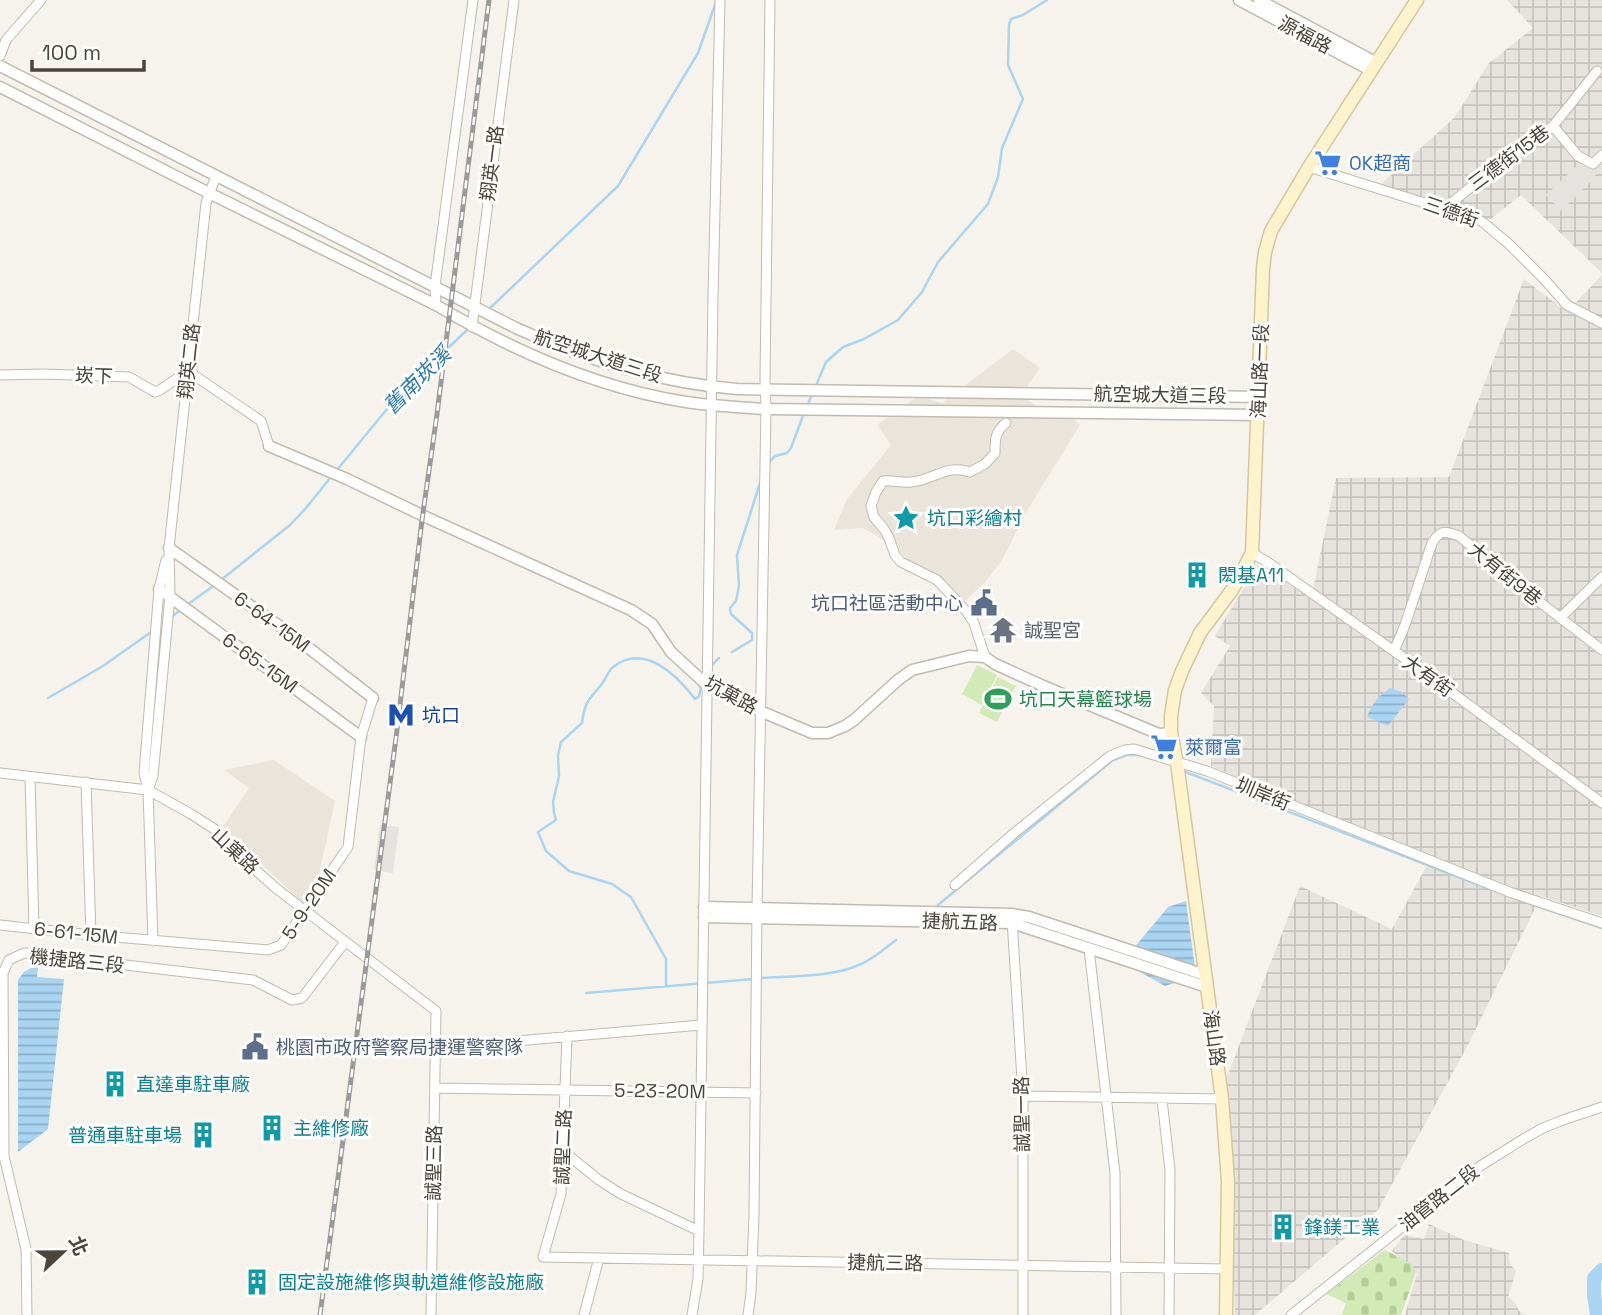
<svg xmlns="http://www.w3.org/2000/svg" width="1602" height="1315" viewBox="0 0 1602 1315" font-family="'Space Grotesk','Noto Sans TC',sans-serif">
  <style>
    .residential { fill: #eae5da }
    .industrial { fill: url(#industrial-grid) }
    .grass { fill: #d2eab5 }
    .cemetery { fill: url(#cemetery-stones) }
    .parking { fill: #e5e3e0 }
    .water { fill: url(#water-rules) }
    .lines { fill: none; stroke-linecap: round; stroke-linejoin: round }
    .stream { stroke: #a9d4f2; stroke-width: 2.5 }
    .river { stroke: #a9d4f2; stroke-width: 14 }
    .minor-casing { stroke: #c2bbae; stroke-width: 11 }
    .tertiary-casing { stroke: #c2bbae; stroke-width: 13 }
    .secondary-casing { stroke: #d6c79b; stroke-width: 15 }
    .minor { stroke: #fff; stroke-width: 9 }
    .tertiary { stroke: #fff; stroke-width: 10 }
    .secondary { stroke: #fff3cd; stroke-width: 12 }
    .rail-casing { stroke: #9a9a9a; stroke-width: 5 }
    .rail { stroke: #fff; stroke-width: 2.5; stroke-dasharray: 8; stroke-linecap: butt }
    .labels { text-anchor: middle; dominant-baseline: central; stroke-width: 6; stroke-linejoin: round; paint-order: stroke }
    .street-label { font-size: 19px; fill: #4b4439; stroke: #fff }
    .shop-label { font-size: 19px; fill: #366cbe; stroke: #fff; text-anchor: start }
    .culture-label { font-size: 19px; fill: #0d838f; stroke: #fff; text-anchor: start }
    .service-label { font-size: 19px; fill: #4e5e75; stroke: #fff; text-anchor: end }
    .worship-label { font-size: 19px; fill: #5b616d; stroke: #fff; text-anchor: start }
    .leisure-label { font-size: 19px; fill: #27864d; stroke: #fff; text-anchor: start }
    .transit-label { font-size: 19px; fill: #164399; stroke: #fff; text-anchor: start }
    .water-label { font-size: 21px; font-style: italic; fill: #2e7ab2; stroke: #fff }
  </style>
  <defs>
    <pattern id="industrial-grid" width="8" height="8" patternUnits="userSpaceOnUse" patternTransform="scale(1.75)"><rect width="8" height="8" fill="#e6e2dd"/><path d="M0 4h8M4 0v8" fill="none" stroke="#c7c3be"/></pattern>
    <pattern id="cemetery-stones" width="16" height="16" patternUnits="userSpaceOnUse" patternTransform="scale(1.75)"><rect width="16" height="16" fill="#d2eab5"/><path d="M2 7V4a2 2 0 0 1 4 0v3zM10 15v-3a2 2 0 0 1 4 0v3z" fill="#b6ca9c"/></pattern>
    <pattern id="water-rules" width="6" height="5" patternUnits="userSpaceOnUse" patternTransform="scale(1.75)"><rect width="6" height="5" fill="#a9d4f2"/><path d="M0 2.5h6" fill="none" stroke="#8caec5"/></pattern>
  </defs>
  <rect width="100%" height="100%" fill="#f6f3ec"/>
  <path class="residential" d="M1013,349L1040,368L1021,395L1040,409L1068,412L1080,425L1028,509L1001,562L984,583L964,602L951,587L908,560L899,549L863,528L834,530L847,499L891,445L877,425L918,396L942,403Z
    M274,760L335,801L311,911L223,827L249,788L224,770Z"/>
  <path class="industrial" d="M1507,0H1602V273L1521,195L1491,219L1380,185L1454,118L1489,63L1533,28Z
    M1602,275V916L1541,896L1469,1043L1378,1210L1255,1315H1235L1227,1077L1300,886L1392,929L1431,858L1211,766L1214,706L1201,693L1230,646L1215,636L1258,564L1311,599L1336,478L1449,477L1524,279L1567,312Z
    M1429,1224L1464,1240L1509,1253L1510,1264L1516,1271L1508,1297L1516,1304L1519,1311L1525,1315H1405L1417,1274L1392,1251L1404,1235L1424,1239Z"/>
  <path class="grass" d="M977,665L997,675L982,705L962,694Z
    M998,677L1016,686L997,722L979,713Z"/>
  <path class="cemetery" d="M1385,1250L1412,1264L1416,1272L1401,1315H1342L1346,1303L1326,1294Z"/>
  <path class="parking" d="M1580,163L1598,170L1593,179L1561,211L1546,195Z
    M380,825L399,827L393,873L374,870Z"/>
  <path class="water" d="M1390,688L1402,692L1409,699L1388,726L1367,717C1372,703 1379,696 1390,688Z
    M1186,901L1196,976L1165,986L1131,967L1127,962L1128,955L1168,907Z
    M31,968H38L37,977L64,979L48,1129L18,1152V980L24,972Z"/>
  <g class="lines">
    <path class="stream" d="M488,310L618,186L698,53L716,2
      M815,388L826,362L843,347L864,339L898,320L922,292L938,262L988,204L998,177L1002,148L1023,99L1008,65L1009,25L1011,19L1023,15L1047,0
      M807,407L812,394
      M767,464L775,456L787,453L791,448L804,413
      M337,470L396,398L468,329
      M221,580L290,525L306,508L331,477
      M187,605L216,584
      M170,618L182,609
      M732,652L752,640V633L731,614L730,608L736,601L739,586L737,555L761,480
      M711,666L719,658
      M48,698L103,666L154,630
      M1183,771L1487,888
      M1519,900L1602,928
      M938,905L1113,760L1127,755H1141
      M760,978C789,976 827,977 854,967C871,961 883,950 896,940
      M666,986V959L631,897L612,884L569,871L546,851L538,832L556,820L554,813L553,802L559,776L558,755L561,742L582,723C585,701 588,701 601,685C606,679 608,671 613,667C644,643 676,674 695,699L699,696L701,687
      M586,993L753,979"/>
    <path class="river" d="M1597,1315L1594,1295V1278L1602,1270"/>
    <g class="minor-casing">
      <path id="minor" d="M0,56L6,40L41,0
        M1553,126L1578,156L1593,164L1602,155
        M1309,167L1444,209L1471,215L1484,223L1510,245L1544,279L1567,305L1602,323
        M1444,209L1488,173L1519,154L1553,126L1597,71
        M436,305L435,286L473,0
        M472,327L514,0
        M0,375L43,374L129,377L155,392L160,390L188,371L261,421L269,446
        M1252,553L1266,561L1428,675L1602,803
        M1560,618L1602,577
        M1394,651L1405,625L1432,543C1441,529 1444,531 1459,536L1528,593L1602,650
        M985,657L974,623L967,612L937,580L901,562L895,555L889,538L884,529L874,517L871,506L876,492L883,481C892,480 902,483 911,482C934,480 945,464 970,472L985,464L995,453C995,439 995,432 1006,423
        M0,773L148,790L191,814L219,832L253,868L277,889L436,1011L431,1315
        M30,777L34,929
        M86,782L91,935
        M148,790L153,776L170,596L169,548L188,371L206,203L216,176
        M955,885L1013,834L1110,756L1125,750L1134,749L1207,771L1512,893L1602,923
        M1012,919L1023,1096V1315
        M0,925L91,935L268,950L281,945L348,847L361,737L373,698
        M153,941L148,790L144,773L159,589L166,560
        M1089,949L1115,1173L1116,1315
        M567,1036L561,1194L543,1257L1226,1269
        M436,1048L701,1025
        M436,1088L756,1093
        M1023,1096L1222,1099
        M1162,1100L1170,1170L1169,1315
        M563,1151L599,1180L621,1194L699,1231
        M27,1315L26,1249L4,1156L3,973L9,960L24,953L253,980L292,1000L302,998L345,942
        M584,1315L599,1258
        M692,1315L698,1279L699,1231L713,296L720,0
        M748,1315L751,1293L754,1215L757,909L766,409L765,379L770,0
        M1291,1315L1474,1170L1525,1138L1543,1128L1563,1120L1602,1107"/>
    </g>
    <g class="tertiary-casing">
      <path id="tertiary" d="M1239,0L1372,71
        M1259,0L1377,63
        M0,66L516,328C586,360 660,383 737,389L1259,397
        M0,87L209,193L436,305C513,351 597,388 686,402C712,406 739,407 766,409L1258,415
        M269,446L347,479L428,518L631,610L652,624L671,652L708,686L760,711L812,733H828L845,726L854,720L898,680L912,670L969,656L985,657L995,664L1041,685L1159,734L1171,733
        M169,548L292,635L373,698
        M159,589L361,737
        M704,907L1012,914L1029,917L1205,975
        M704,917L1012,923L1207,987"/>
    </g>
    <g class="secondary-casing">
      <path id="secondary" d="M1226,1315L1228,1182L1222,1099L1177,763L1171,733V716L1175,690L1182,671L1200,633L1232,590L1252,553L1263,269L1265,252L1271,231L1309,167L1417,0"/>
    </g>
    <use href="#minor" class="minor"/>
    <use href="#tertiary" class="tertiary"/>
    <use href="#secondary" class="secondary"/>
    <g class="rail-casing">
      <path id="rail" d="M320,1315L397,730L422,520L437,414L489,0"/>
    </g>
    <use href="#rail" class="rail"/>
  </g>
  <defs>
    <g id="supermarket-bare" transform="scale(2.1)"><path d="M-6-5.5h2.5l.6 2H6L4.5 2H-2.5L-4.4-4H-6ZM-1.5 3.2a1.3 1.3 0 1 0 .1 0ZM3 3.2a1.3 1.3 0 1 0 .1 0Z" fill="#3f7fe0" stroke="#fff" stroke-width="2.5" paint-order="stroke"/></g>
    <g id="sight-bare" transform="scale(2.1)"><path d="M0-6L1.8-2.2L6-1.7L2.9 1.2L3.7 5.4L0 3.3L-3.7 5.4L-2.9 1.2L-6-1.7L-1.8-2.2Z" fill="#0f9aa8" stroke="#fff" stroke-width="2.5" paint-order="stroke"/></g>
    <g id="building-bare" transform="scale(2.1)"><path d="M-4-6H4V6H1V3H-1V6H-4ZM-2.5-4.3h1.7v1.8h-1.7ZM.8-4.3h1.7v1.8H.8ZM-2.5-1h1.7V.8h-1.7ZM.8-1h1.7V.8H.8Z" fill="#0f9aa8" stroke="#fff" stroke-width="2.5" paint-order="stroke"/></g>
    <g id="civic-bare" transform="scale(2.1)"><path d="M-.6-6.5H3V-4.5H.6V-3L4-1V1h2V6H-6V1h2V-1L-.6-3ZM-1.2 2.5V6h2.4V2.5Z" fill="#5c6f8a" stroke="#fff" stroke-width="2.5" paint-order="stroke"/></g>
    <g id="temple-bare" transform="scale(2.1)"><path d="M0-6L5-2H3V0L6.5 2.5H4V6H1.5V3h-3V6H-4V2.5H-6.5L-3 0V-2H-5Z" fill="#6b7280" stroke="#fff" stroke-width="2.5" paint-order="stroke"/></g>
    <g id="stadium-bare" transform="scale(2.1)"><path d="M0-5a6.5 5 0 1 0 0 10a6.5 5 0 1 0 0-10ZM-3.5-1.8h7v3.6h-7Z" fill="#2e9e5b" stroke="#fff" stroke-width="2.5" paint-order="stroke"/></g>
    <g id="metro-bare" transform="scale(2.1)"><path d="M-5.5 5V-5H-3L0 0L3-5H5.5V5H3V-.5L0 4L-3-.5V5Z" fill="#1a4fb4" stroke="#fff" stroke-width="2.5" paint-order="stroke"/></g>
  </defs>
  <g fill-rule="evenodd">
    <use href="#supermarket-bare" x="1328" y="163"/>
    <use href="#sight-bare" x="906" y="518"/>
    <use href="#building-bare" x="1197" y="575"/>
    <use href="#civic-bare" x="984" y="603"/>
    <use href="#temple-bare" x="1003" y="630"/>
    <use href="#stadium-bare" x="998" y="699"/>
    <use href="#metro-bare" x="401" y="715"/>
    <use href="#supermarket-bare" x="1164" y="747"/>
    <use href="#civic-bare" x="255" y="1047"/>
    <use href="#building-bare" x="115" y="1084"/>
    <use href="#building-bare" x="272" y="1128"/>
    <use href="#building-bare" x="203" y="1135"/>
    <use href="#building-bare" x="1283" y="1227"/>
    <use href="#building-bare" x="257" y="1282"/>
  </g>
  <g class="labels">
    <g class="street-label">
      <text transform="translate(1305 35) rotate(28)">源福路</text>
      <text transform="translate(1509 158) rotate(-37)">三德街15巷</text>
      <text transform="translate(492 163) rotate(-83)">翔英一路</text>
      <text transform="translate(1451 212) rotate(19)">三德街</text>
      <text transform="translate(598 356) rotate(18)">航空城大道三段</text>
      <text transform="translate(189 361) rotate(-84)">翔英二路</text>
      <text transform="translate(1260 371) rotate(-88)">海山路一段</text>
      <text transform="translate(94 376) rotate(2)">崁下</text>
      <text transform="translate(1160 395) rotate(1)">航空城大道三段</text>
      <text transform="translate(1505 574) rotate(39)">大有街9巷</text>
      <text transform="translate(272 622) rotate(36)">6-64-15M</text>
      <text transform="translate(260 663) rotate(36)">6-65-15M</text>
      <text transform="translate(1428 676) rotate(35)">大有街</text>
      <text transform="translate(731 695) rotate(29)">坑菓路</text>
      <text transform="translate(1263 794) rotate(22)">圳岸街</text>
      <text transform="translate(235 851) rotate(43)">山菓路</text>
      <text transform="translate(309 904) rotate(-56)">5-9-20M</text>
      <text transform="translate(960 922) rotate(2)">捷航五路</text>
      <text transform="translate(76 933) rotate(6)">6-61-15M</text>
      <text transform="translate(77 961) rotate(6)">機捷路三段</text>
      <text transform="translate(1214 1038) rotate(82)">海山路</text>
      <text transform="translate(660 1091) rotate(1)">5-23-20M</text>
      <text transform="translate(1022 1114) rotate(-91)">誠聖一路</text>
      <text transform="translate(563 1147) rotate(-88)">誠聖二路</text>
      <text transform="translate(434 1163) rotate(-89)">誠聖三路</text>
      <text transform="translate(1439 1198) rotate(-38)">油管路二段</text>
      <text transform="translate(885 1263) rotate(1)">捷航三路</text>
    </g>
    <g class="shop-label">
      <text x="1349" y="163">OK超商</text>
      <text x="1185" y="747">萊爾富</text>
    </g>
    <g class="culture-label">
      <text x="927" y="518">坑口彩繪村</text>
      <text x="1218" y="575">閎基A11</text>
      <text x="136" y="1084">直達車駐車廠</text>
      <text x="293" y="1128">主維修廠</text>
      <text x="182" y="1135" text-anchor="end">普通車駐車場</text>
      <text x="1304" y="1227">鋒鎂工業</text>
      <text x="278" y="1282">固定設施維修與軌道維修設施廠</text>
    </g>
    <g class="service-label">
      <text x="963" y="603">坑口社區活動中心</text>
      <text x="276" y="1047" text-anchor="start">桃園市政府警察局捷運警察隊</text>
    </g>
    <g class="worship-label">
      <text x="1024" y="630">誠聖宮</text>
    </g>
    <g class="leisure-label">
      <text x="1019" y="699">坑口天幕籃球場</text>
    </g>
    <g class="transit-label">
      <text x="422" y="715">坑口</text>
    </g>
    <g class="water-label">
      <text transform="translate(417 380) rotate(-45)">舊南崁溪</text>
    </g>
  </g>
  <g transform="translate(63 1252) rotate(68)" stroke="#ffffff" stroke-width="5" paint-order="stroke">
  <path d="M0-5L12 26L0 18L-12 26Z" fill="#4b4439"/>
  <text y="-10" font-size="19" font-weight="bold" text-anchor="middle" fill="#4b4439">北</text>
  </g>
  <path d="M32 60v10h112v-10" fill="none" stroke="#4b4439" stroke-width="3.5"/>
  <text x="42" y="60" font-size="21" fill="#4b4439" stroke="#ffffff" stroke-width="5" paint-order="stroke">100 m</text>
</svg>
